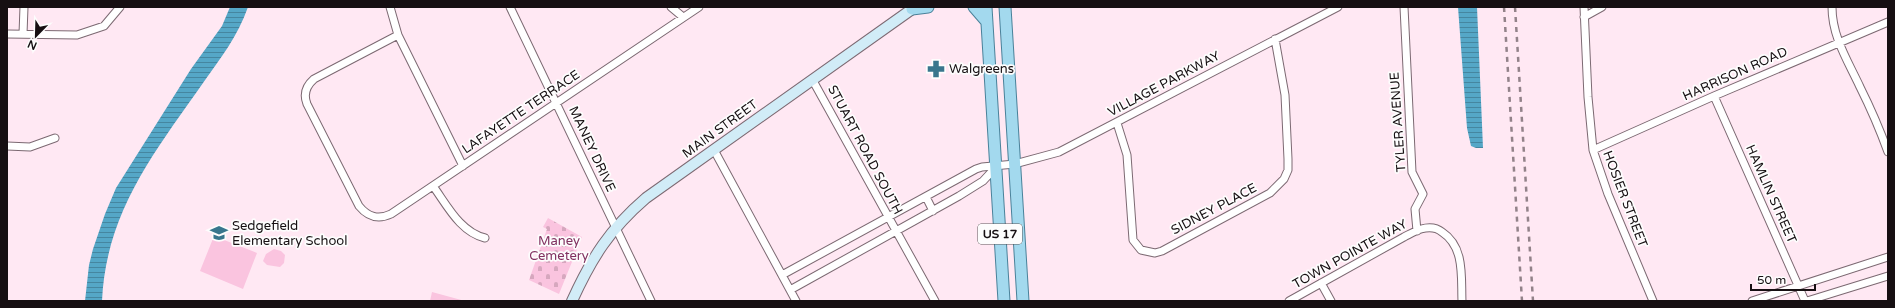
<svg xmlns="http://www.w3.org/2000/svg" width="1895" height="308" viewBox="0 0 1895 308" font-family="'Varela Round',sans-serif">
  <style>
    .green { fill: #fac4df }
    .cemetery { fill: url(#cemetery-stones) }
    .water { fill: url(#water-rules) }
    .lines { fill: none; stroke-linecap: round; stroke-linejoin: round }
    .minor-casing { stroke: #7c6972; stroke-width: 9 }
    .secondary-casing { stroke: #7c6972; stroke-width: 12 }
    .primary-casing { stroke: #4a829a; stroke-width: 13 }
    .minor { stroke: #fff; stroke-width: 7 }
    .secondary { stroke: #d1ecf7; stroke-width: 10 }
    .primary { stroke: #a3d9ee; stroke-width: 11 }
    .rail { stroke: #928289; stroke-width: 2.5; stroke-dasharray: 5 5; stroke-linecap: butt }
    .labels { text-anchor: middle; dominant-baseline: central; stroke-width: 3.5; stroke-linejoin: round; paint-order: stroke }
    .shield { fill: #fdfdfd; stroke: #5b5658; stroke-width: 1 }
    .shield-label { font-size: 12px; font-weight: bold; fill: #160f12 }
    .poi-label { font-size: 13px; fill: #160f12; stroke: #fdfdfd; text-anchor: start }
    .street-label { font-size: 13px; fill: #160f12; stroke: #fdfdfd }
    .park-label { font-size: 13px; fill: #823261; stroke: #fdfdfd }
  </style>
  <defs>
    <pattern id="cemetery-stones" width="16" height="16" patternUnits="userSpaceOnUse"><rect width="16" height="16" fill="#fac4df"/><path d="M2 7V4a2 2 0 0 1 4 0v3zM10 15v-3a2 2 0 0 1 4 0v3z" fill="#d6a7be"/></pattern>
    <pattern id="water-rules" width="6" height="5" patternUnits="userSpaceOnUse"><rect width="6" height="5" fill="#55a7c7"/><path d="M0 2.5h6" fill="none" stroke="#4586a0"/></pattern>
  </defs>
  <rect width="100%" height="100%" fill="#ffe8f3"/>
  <path class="green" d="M214,236L257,253L243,289L200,271Z
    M274,249L281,251L285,255L284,263L280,267L267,265L263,261L266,254Z
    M432,292L465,301H430Z"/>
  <path class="cemetery" d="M548,218L582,237L559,294L529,280L547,229L543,227Z"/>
  <path class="water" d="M230,7H248C238,36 220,59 203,83C154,153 106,212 102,301H85L89,265L93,249L105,214L116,188L191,69L222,26Z
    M1458,7H1477L1483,148H1476L1471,146L1467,128Z"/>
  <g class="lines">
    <g class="minor-casing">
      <path id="minor" d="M390,7L398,35L463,166
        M510,7L651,301
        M671,7L683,17
        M1404,7L1412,172L1423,194L1415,209L1417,231
        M1584,7L1588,97L1593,150L1608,194L1653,301
        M1832,7C1832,37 1848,61 1860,87C1871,109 1880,130 1888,152
        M1584,17L1602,7
        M7,34L77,35L104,26L120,7
        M23,34L24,7
        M398,35L314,79C306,86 303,94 307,104L359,206C368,217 378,220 391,214L699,7
        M812,79L935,301
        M1714,96L1805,301
        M1117,123L1127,155L1133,240L1141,250L1155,253L1162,251L1270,193L1284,179L1288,170V159L1285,95L1275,39
        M7,146L30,147L55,138
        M714,150L796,301
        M1593,150L1714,96L1888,22
        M433,186C447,205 460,232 485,238
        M926,197L933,211
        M782,275L976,169L982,167L1015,164L1059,152L1338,7
        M1321,283L1331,301
        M790,290L959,196L983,181L996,167
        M1289,301L1404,237C1410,234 1415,231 1421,229C1428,227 1436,227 1442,232C1465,247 1461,277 1462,301
        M1752,301L1888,257
        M1807,301L1888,276"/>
    </g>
    <g class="secondary-casing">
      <path id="secondary" d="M572,301C592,257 610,229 646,198L915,7"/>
    </g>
    <g class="primary-casing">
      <path id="primary" d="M974,7L987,22
        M986,7L1004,301
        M1005,7L1023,301
        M912,9L928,7"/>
    </g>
    <use href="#minor" class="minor"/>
    <use href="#secondary" class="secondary"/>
    <use href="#primary" class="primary"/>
    <path class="rail" d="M1504,7L1522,301
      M1515,7L1533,301"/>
  </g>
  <defs>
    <g id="pharmacy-bare" transform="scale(1.38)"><path d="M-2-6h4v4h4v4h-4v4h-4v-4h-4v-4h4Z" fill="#39768d" stroke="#fdfdfd" stroke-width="2.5" paint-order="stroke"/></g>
    <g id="school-bare" transform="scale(1.38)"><path d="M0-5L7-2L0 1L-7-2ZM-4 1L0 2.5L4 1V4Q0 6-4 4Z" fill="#39768d" stroke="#fdfdfd" stroke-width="2.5" paint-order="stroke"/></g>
  </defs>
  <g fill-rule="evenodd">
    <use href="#pharmacy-bare" x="936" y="69"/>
    <use href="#school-bare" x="219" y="233"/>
  </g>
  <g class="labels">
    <rect class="shield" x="978" y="224" width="44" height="20" rx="3"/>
    <g class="shield-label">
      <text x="1000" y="234">US 17</text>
    </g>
    <g class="poi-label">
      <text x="949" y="69">Walgreens</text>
      <text x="232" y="226">Sedgefield<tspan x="232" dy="15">Elementary School</tspan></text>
    </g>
    <g class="street-label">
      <text transform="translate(1735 74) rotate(-24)">HARRISON ROAD</text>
      <text transform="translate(1164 84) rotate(-28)">VILLAGE PARKWAY</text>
      <text transform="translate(521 112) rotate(-34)">LAFAYETTE TERRACE</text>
      <text transform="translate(1398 122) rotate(-94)">TYLER AVENUE</text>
      <text transform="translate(720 129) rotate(-36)">MAIN STREET</text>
      <text transform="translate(592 149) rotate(65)">MANEY DRIVE</text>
      <text transform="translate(865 150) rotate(62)">STUART ROAD SOUTH</text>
      <text transform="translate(1771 194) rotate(66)">HAMLIN STREET</text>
      <text transform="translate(1625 199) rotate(69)">HOSIER STREET</text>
      <text transform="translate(1214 209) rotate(-28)">SIDNEY PLACE</text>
      <text transform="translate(1350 254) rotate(-29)">TOWN POINTE WAY</text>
    </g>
    <g class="park-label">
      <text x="559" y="241">Maney<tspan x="559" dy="15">Cemetery</tspan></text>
    </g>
  </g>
  <rect width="1895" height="308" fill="none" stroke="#160f12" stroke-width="16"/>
  <g transform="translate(36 36) rotate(203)" stroke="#fdfdfd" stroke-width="3" paint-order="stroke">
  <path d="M0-3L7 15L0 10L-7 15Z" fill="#160f12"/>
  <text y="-6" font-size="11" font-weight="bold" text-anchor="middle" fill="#160f12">N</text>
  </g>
  <path d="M1751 284v6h64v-6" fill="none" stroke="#160f12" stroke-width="2"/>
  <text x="1757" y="284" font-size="12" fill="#160f12" stroke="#fdfdfd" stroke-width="3" paint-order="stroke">50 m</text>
</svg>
